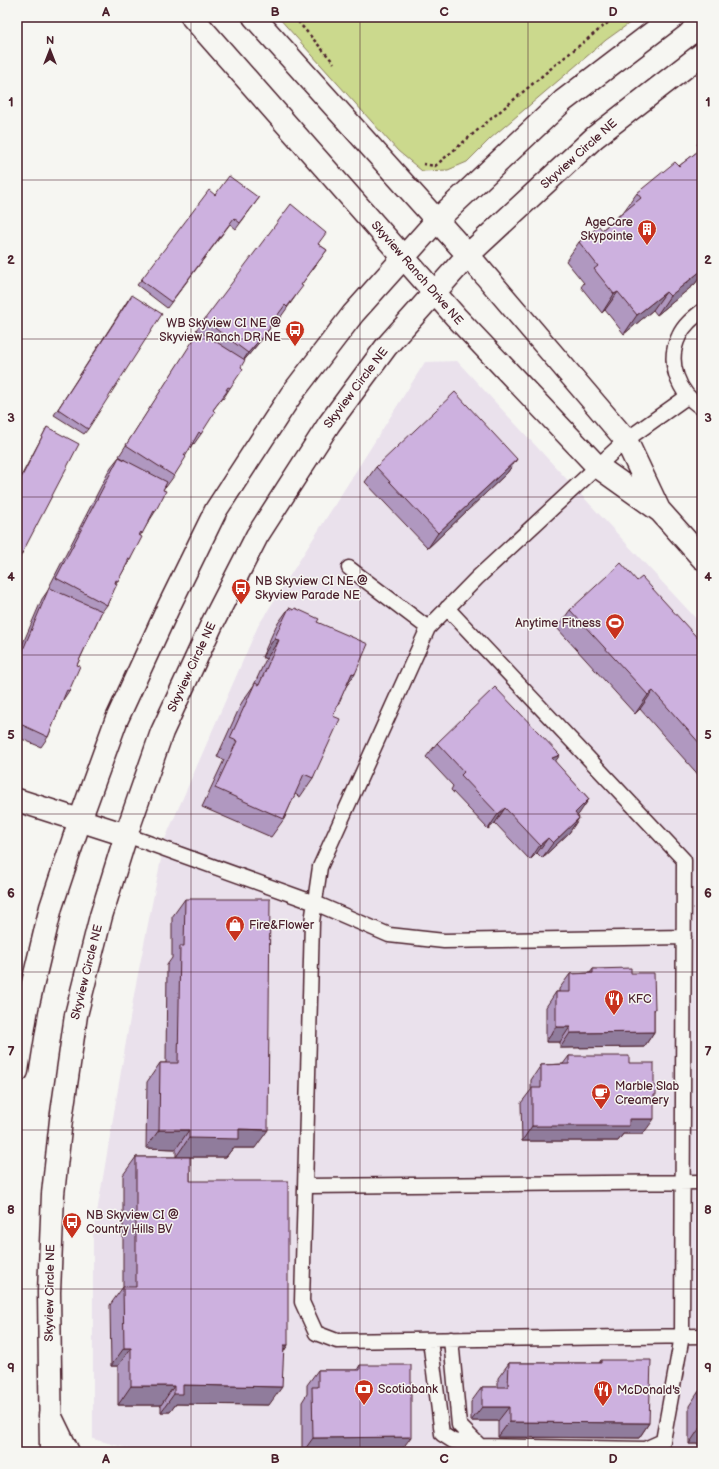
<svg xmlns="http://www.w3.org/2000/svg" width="719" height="1469" viewBox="0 0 719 1469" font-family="'Balsamiq Sans',sans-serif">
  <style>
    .built { fill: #eae1ec }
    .green { fill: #cbd98d; stroke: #8a7c5c }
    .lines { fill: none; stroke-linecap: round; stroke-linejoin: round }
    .service-casing { stroke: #4a1f2b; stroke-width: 17 }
    .minor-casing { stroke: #4a1f2b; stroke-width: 25 }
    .tertiary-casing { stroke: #4a1f2b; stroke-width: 25 }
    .secondary-casing { stroke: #4a1f2b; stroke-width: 25 }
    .path { stroke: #4a1f2b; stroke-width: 2.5; stroke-dasharray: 3 3; stroke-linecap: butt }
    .service { stroke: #f6f6f2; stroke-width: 14 }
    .minor { stroke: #f6f6f2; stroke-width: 22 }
    .tertiary { stroke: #f6f6f2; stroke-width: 22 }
    .secondary { stroke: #f6f6f2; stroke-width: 22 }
    .wall { fill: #b098c0; stroke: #4a1f2b }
    .shaded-wall { fill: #907c9c; stroke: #4a1f2b }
    .building { fill: #cdb1df; stroke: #4a1f2b }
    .grid { fill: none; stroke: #4a1f2b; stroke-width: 1; stroke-opacity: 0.55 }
    .labels { text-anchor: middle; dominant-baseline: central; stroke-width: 3; stroke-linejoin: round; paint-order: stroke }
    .street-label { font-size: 12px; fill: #4a1f2b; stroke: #f6f6f2 }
    .poi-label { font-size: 12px; fill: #4a1f2b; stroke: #f6f6f2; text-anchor: start }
    .neatline { fill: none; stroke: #4a1f2b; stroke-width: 1.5 }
    .grid-label { font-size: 13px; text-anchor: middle; font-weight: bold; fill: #4a1f2b }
  </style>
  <rect width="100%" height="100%" fill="#f6f6f2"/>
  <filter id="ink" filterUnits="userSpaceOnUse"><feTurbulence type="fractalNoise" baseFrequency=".025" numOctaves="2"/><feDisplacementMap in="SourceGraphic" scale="8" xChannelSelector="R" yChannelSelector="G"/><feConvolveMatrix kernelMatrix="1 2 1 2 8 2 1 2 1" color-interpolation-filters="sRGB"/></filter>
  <g filter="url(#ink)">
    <path class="built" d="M457,361L702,625V1452H141L93,1439V1236L135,989L165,839L258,626L425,362Z"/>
    <path class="green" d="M278,17H638L606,40L491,138L467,162L448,170L422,171L398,151Z"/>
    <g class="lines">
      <g class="service-casing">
        <path id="service" d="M702,311C693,318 684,325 679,336C666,362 678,393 702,408
          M688,396L626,440L477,578L428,628L320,867L312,922L302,1302L316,1333L337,1341L702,1336
          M349,568L428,628
          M126,835L315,903L389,935L444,941L684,937
          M306,1186L702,1182
          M451,1339L459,1425L480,1446
          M430,1340L442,1434L453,1441L480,1446L645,1449L663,1441L682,1336L684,860L447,608"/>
      </g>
      <g class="minor-casing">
        <path id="minor" d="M17,800L126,835"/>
      </g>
      <g class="tertiary-casing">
        <path id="tertiary" d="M192,17L456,317L597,466L660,511L702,558
          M254,17L468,255L626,440L659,510
          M17,1071L27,1008L51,907L80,820L116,721L169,606L216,510L291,395L353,314L437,220L563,101L673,17
          M51,1452L49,1292L53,1194L61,1120L76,1015L101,916L126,835L162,732L212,624L257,536L329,424L386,347L468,255L595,137L702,54"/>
      </g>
      <g class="secondary-casing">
        <path id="secondary" d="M50,1415L68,1452"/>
      </g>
      <path class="path" d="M294,17L334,63
        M423,164L435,166L555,65L615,17"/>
      <use href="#service" class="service"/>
      <use href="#minor" class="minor"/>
      <use href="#tertiary" class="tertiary"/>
      <use href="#secondary" class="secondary"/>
    </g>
    <path class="wall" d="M702,137V274L695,284L657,315L653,310L624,334L605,310L602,313L581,287L584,283L566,261L579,242L602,230L624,211L637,193L679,166L701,149L697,145Z
      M215,195L259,198L236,229L230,224L167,308L137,285L141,280Z
      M318,244L327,250L301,285L295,297L280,318L278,316L269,327L263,338L244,360L230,388L223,399L222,398L213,410L201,434L194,444L193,443L174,476L166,487L165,486L163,490L155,512L148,523L140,536L130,560L125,568L116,583L107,605L101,613L77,665L69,691L63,700L48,737L41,747L17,737V657L42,599L49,589H48L111,467L119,457L125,460L119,456L199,332L196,330L204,320Z
      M128,300L88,429L84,434L54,415Z
      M47,427L17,563V484L44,433Z
      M517,459L507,473L428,548L365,482L376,467Z
      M637,581L702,643V645L700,648L702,651V779L640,709L635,714L557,628L570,610Z
      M289,608L317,622L355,674L346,686L333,716L313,778L300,797L295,794L284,819L271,837L202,807L224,760L217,757L242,702L254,685L266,659L262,657L276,626Z
      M437,743L555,762L589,799L577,815L579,818L569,833L542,858L537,853L530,860L495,823L488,829L451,790L453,786L426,757Z
      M185,899L255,1148H233L226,1157H190V1181L288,1345L284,1351L269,1405L176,1404L170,1412H161V1405H118V1366H111L110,1305L123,1287V1175L136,1157H176V1149L146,1148L147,1082L160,1063H166L167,965L172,958V917Z
      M593,969L631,973L655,1009L654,1011V1032L644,1047L560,1048V1042H546V1007L556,992H559V989L570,974L590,973Z
      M569,1056L629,1063L654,1099L643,1134H623L618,1141H522L521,1103L531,1090V1080L541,1065L563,1064Z
      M601,1360L649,1423L639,1438L498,1437V1421H471V1402L482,1387H498V1378L509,1363H599Z
      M360,1365L400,1452H302V1402L307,1394V1385L318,1370H357Z
      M699,1391L702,1444H689V1406Z"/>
    <path class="shaded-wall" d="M702,270V274L695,284L657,315L670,296Z
      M618,292L605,310L602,313L614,294Z
      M666,292L653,310L624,334L637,315Z
      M270,328L263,338L241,364L248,353Z
      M517,459L507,473L428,548L438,533Z
      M274,639L279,640L266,659L262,657Z
      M352,673L355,674L342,692Z
      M653,691L640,709L635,714L648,695Z
      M560,755L549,770L552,758Z
      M589,799L579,814L564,828L575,813Z
      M505,808L495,823L488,829L498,814Z
      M579,818L569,833L542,858L553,843Z
      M548,838L537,853L530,860L540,845Z
      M556,1027H570L560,1042H546Z
      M654,1032L644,1047L560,1048L570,1033Z
      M629,1119H654L643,1134H623L618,1141H522L532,1126Z
      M239,1129L268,1130L255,1148H233L226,1157H176L189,1138Z
      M159,1130H189L176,1149L146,1148Z
      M284,1345H288L275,1363Z
      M124,1348H131L118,1366H111Z
      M183,1385L282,1387L269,1405L176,1404L170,1412H161L174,1394Z
      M131,1386H174L161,1405H118Z
      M482,1407H509L498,1421H471Z
      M509,1422L649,1423L639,1438L498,1437Z
      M699,1429H702V1444H689Z
      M411,1437L400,1452H303L313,1438Z"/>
    <path class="building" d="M702,148V270L670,296L666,292L637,315L618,292L614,294L594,269L598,266L579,242L599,226L602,230L641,198L637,193L675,162L679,166Z
      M229,176L259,198L240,223L234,218L171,302L141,280L209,190L215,195Z
      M291,204L326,233L318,244L327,250L301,285L303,286L287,307L285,305L269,327L270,328L248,353L204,320Z
      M132,295L162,314L88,429L58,409Z
      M199,331L245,360L241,367L243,369L230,388L228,387L226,390H228L213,410L215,412L201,434L199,432L187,453L186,452L184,455L186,457L174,476L126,445Z
      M455,392L517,459L438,533L376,467Z
      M47,427L79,444L17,563V486Z
      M119,457L167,482L163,490L166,491L155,512L154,511L142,534L141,532L139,535L142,537L130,560L128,559V562L118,581L116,580L115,583L117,584L107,605L56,578Z
      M621,563L637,581L642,577L702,643V645L699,647L702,651V746L653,691L648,695L570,610Z
      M49,588L102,611L77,665L80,666L69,691L67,690L66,692L48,737L18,723L17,726V664Z
      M289,608L294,610L295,608L319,619L317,622L368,644L355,674L352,673L333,716L340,719L313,778L304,774L284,819L215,788L237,741L230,738L255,683L259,685L279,640L274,639Z
      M495,687L560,755L552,758L589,799L575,813L579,818L553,843L548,838L540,845L505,808L498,814L461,775L464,772L437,743Z
      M185,899H270L268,1130L239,1129V1139L189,1138V1130H159L160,1063H178L180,946H184Z
      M631,968V973H654L655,1009H654V1032L570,1033V1027H556V992H570V974L593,973V969Z
      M569,1056H629V1063H654V1086H656V1095H654V1119H629V1126H532V1088H541V1065L569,1064Z
      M136,1157H190V1181H288V1345H284L282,1387L183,1385V1394H174V1386H131V1348H124L123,1287H136Z
      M601,1360H651L649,1423L509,1422V1407H482V1387H508L509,1363H601Z
      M360,1365H411V1437L313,1438L312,1387H318V1370H360Z
      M699,1391H702V1429H699Z"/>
  </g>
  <path class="grid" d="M191,17V1452M360,17V1452M528,17V1452M17,180H702M17,339H702M17,497H702M17,655H702M17,814H702M17,972H702M17,1130H702M17,1289H702"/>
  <defs>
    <g id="building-pin" transform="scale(1)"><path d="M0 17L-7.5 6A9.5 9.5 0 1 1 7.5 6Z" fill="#c8321e" stroke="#f6f6f2"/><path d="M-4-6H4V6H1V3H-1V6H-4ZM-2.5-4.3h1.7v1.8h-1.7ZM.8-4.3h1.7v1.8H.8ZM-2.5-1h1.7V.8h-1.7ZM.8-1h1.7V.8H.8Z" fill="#fff"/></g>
    <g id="bus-pin" transform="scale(1)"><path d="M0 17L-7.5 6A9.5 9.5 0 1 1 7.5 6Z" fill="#c8321e" stroke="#f6f6f2"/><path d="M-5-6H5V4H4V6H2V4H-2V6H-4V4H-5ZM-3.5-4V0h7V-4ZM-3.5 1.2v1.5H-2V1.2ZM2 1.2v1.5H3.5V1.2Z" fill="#fff"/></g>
    <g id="stadium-pin" transform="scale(1)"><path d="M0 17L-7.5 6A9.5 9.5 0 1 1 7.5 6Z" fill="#c8321e" stroke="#f6f6f2"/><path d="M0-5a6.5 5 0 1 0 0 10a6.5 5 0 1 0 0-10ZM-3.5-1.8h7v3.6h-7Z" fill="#fff"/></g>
    <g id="shop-pin" transform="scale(1)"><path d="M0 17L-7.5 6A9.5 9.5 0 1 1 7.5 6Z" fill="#c8321e" stroke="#f6f6f2"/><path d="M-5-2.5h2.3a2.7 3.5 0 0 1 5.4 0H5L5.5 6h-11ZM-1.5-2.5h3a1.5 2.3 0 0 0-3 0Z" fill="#fff"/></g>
    <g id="restaurant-pin" transform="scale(1)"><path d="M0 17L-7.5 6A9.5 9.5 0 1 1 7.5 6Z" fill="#c8321e" stroke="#f6f6f2"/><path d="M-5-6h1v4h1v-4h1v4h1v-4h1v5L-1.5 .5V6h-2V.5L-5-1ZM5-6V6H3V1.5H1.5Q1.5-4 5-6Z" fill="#fff"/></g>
    <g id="cafe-pin" transform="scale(1)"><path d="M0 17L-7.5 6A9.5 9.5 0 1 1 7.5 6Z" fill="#c8321e" stroke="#f6f6f2"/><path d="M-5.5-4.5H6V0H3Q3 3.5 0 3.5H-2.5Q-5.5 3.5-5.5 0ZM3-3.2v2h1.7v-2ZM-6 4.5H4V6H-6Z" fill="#fff"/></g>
    <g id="bank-pin" transform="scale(1)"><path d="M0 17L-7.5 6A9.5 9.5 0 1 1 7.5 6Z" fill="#c8321e" stroke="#f6f6f2"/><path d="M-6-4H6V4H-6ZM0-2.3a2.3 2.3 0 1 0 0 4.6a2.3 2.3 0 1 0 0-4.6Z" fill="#fff"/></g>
  </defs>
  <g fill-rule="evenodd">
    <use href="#building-pin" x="647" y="229"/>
    <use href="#bus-pin" x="295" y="330"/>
    <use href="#bus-pin" x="241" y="588"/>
    <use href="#stadium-pin" x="615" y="623"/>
    <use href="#shop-pin" x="235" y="925"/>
    <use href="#restaurant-pin" x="614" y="999"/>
    <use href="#cafe-pin" x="601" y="1093"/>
    <use href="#bus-pin" x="72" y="1222"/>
    <use href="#bank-pin" x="364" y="1389"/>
    <use href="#restaurant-pin" x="603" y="1390"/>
  </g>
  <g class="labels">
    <g class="street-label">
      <text transform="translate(579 154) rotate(-42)">Skyview Circle NE</text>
      <text transform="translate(417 273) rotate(49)">Skyview Ranch Drive NE</text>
      <text transform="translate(356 388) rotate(-53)">Skyview Circle NE</text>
      <text transform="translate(192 667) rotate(-65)">Skyview Circle NE</text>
      <text transform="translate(87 972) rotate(-76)">Skyview Circle NE</text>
      <text transform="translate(50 1293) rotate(-89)">Skyview Circle NE</text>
    </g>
    <g class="poi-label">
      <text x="633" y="222" text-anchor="end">AgeCare<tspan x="633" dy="14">Skypointe</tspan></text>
      <text x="281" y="323" text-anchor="end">WB Skyview CI NE @<tspan x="281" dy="14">Skyview Ranch DR NE</tspan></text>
      <text x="255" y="581">NB Skyview CI NE @<tspan x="255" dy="14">Skyview Parade NE</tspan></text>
      <text x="601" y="623" text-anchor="end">Anytime Fitness</text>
      <text x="249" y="925">Fire&amp;Flower</text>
      <text x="628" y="999">KFC</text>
      <text x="615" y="1086">Marble Slab<tspan x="615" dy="14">Creamery</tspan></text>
      <text x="86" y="1215">NB Skyview CI @<tspan x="86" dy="14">Country Hills BV</tspan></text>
      <text x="378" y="1389">Scotiabank</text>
      <text x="617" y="1390">McDonald's</text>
    </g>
  </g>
  <rect width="719" height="1469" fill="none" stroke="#f6f6f2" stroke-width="44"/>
  <g transform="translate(50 50)" stroke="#f6f6f2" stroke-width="3" paint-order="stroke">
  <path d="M0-3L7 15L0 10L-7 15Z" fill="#4a1f2b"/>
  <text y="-6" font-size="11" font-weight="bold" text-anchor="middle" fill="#4a1f2b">N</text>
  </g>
  <rect x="22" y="22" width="675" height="1425" class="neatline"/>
  <g class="grid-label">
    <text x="106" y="16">A</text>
    <text x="275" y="16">B</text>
    <text x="444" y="16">C</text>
    <text x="613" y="16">D</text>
    <text x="11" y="106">1</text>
    <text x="708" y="106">1</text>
    <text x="11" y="264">2</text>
    <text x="708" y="264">2</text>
    <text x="11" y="422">3</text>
    <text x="708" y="422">3</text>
    <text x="11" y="581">4</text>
    <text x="708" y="581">4</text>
    <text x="11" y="739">5</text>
    <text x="708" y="739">5</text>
    <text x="11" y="897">6</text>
    <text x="708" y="897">6</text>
    <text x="11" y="1056">7</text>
    <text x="708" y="1056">7</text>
    <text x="11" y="1214">8</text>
    <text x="708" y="1214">8</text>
    <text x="11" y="1372">9</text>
    <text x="708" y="1372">9</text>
    <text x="106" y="1463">A</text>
    <text x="275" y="1463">B</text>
    <text x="444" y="1463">C</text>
    <text x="613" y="1463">D</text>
  </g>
</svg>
